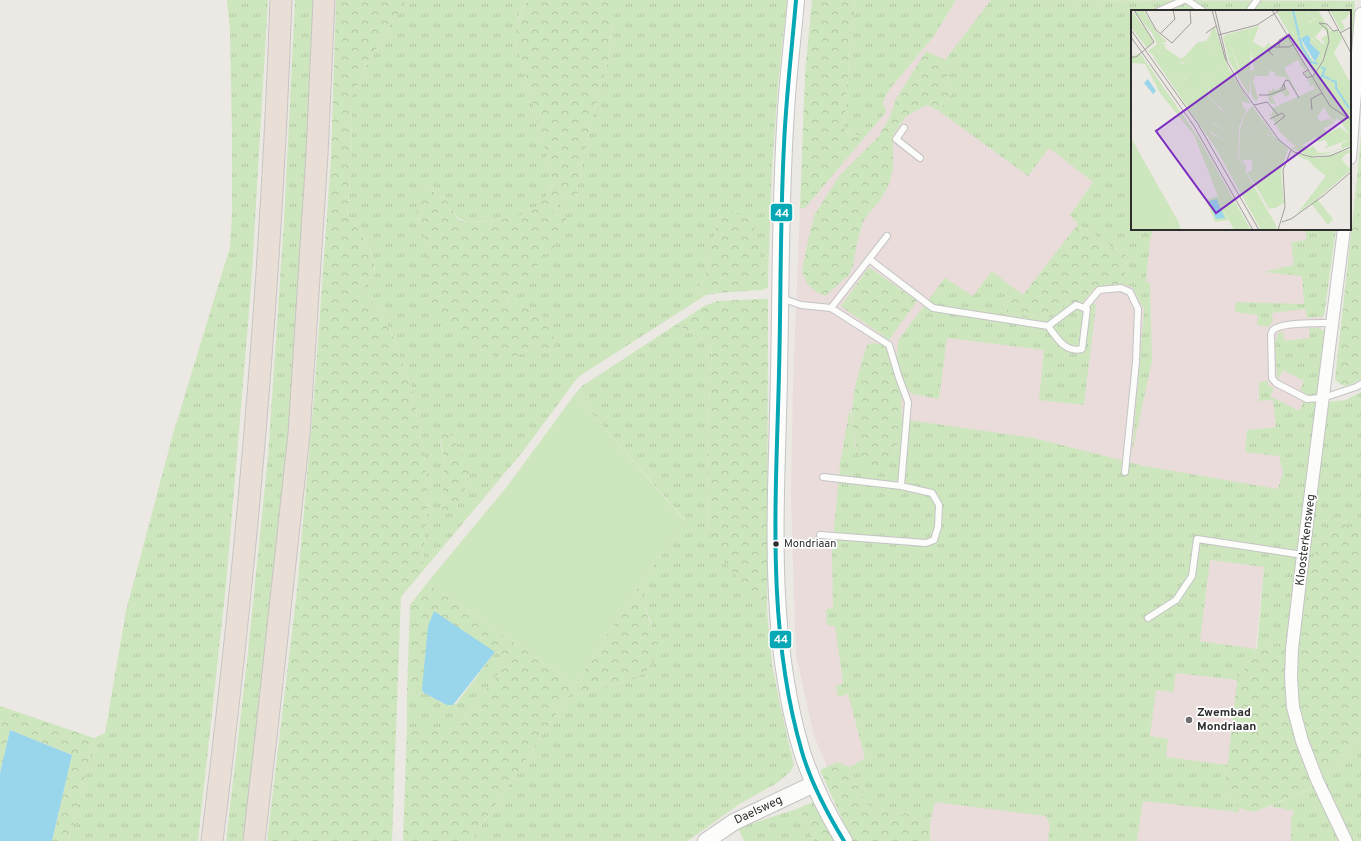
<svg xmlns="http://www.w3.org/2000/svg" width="1361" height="841" viewBox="0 0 1361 841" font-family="Overpass,sans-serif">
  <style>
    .medical { fill: #e9dcdb }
    .grass { fill: url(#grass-tufts); fill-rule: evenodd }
    .forest { fill: url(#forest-crowns) }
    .park { fill: #cee6be }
    .water { fill: #99d6ec }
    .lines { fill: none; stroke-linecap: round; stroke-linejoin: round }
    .lane-casing { stroke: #c5c4c5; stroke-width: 8 }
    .street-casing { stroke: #c5c4c5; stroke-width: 14 }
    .secondary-casing { stroke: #c5c4c5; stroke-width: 18 }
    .highway-casing { stroke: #c6c5c4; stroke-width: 23 }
    .lane { stroke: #fcfcfb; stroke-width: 6 }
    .street { stroke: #fcfcfb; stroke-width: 12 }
    .secondary { stroke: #fcfcfb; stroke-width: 16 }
    .highway { stroke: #eadfd6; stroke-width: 21 }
    .bus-1-casing { stroke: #fff; stroke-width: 7 }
    .bus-1 { stroke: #07a8b5; stroke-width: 4 }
    .bus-dot { fill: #2e2e2e; stroke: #fff; stroke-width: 1.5 }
    .poi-dot { fill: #706f6e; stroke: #fff; stroke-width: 1.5 }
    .labels { text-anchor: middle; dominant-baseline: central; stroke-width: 3.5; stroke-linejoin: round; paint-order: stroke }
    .bus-label { font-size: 11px; fill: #2e2e2e; stroke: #fff; text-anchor: start }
    .street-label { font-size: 12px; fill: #2e2e2e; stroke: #fff }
    .poi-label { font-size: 12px; font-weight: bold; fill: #2e2e2e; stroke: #fff; text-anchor: start }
    .inset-river { fill: none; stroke: #99d6ec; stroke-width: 2 }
    .inset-road { fill: none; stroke: #a09e9b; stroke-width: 1 }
    .view { fill: #7b2cbf; fill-opacity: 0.15; stroke: #7b2cbf; stroke-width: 2 }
    .inset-edge { fill: none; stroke: #2e2e2e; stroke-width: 2 }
    .line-badge { stroke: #fff; stroke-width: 1.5 }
    .badge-label { font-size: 11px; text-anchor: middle; font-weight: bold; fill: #fff }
  </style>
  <defs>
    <pattern id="grass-tufts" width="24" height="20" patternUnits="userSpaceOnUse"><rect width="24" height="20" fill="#cee6be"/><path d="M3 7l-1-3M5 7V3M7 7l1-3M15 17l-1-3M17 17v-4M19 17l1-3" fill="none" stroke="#b1c6a4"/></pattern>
    <pattern id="forest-crowns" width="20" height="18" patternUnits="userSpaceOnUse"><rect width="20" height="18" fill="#cee6be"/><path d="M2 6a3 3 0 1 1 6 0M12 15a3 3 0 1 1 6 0" fill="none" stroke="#b1c6a4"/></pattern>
  </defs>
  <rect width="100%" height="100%" fill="#ece8e4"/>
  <path class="medical" d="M956,0L1355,1L1350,11H1132V229H1334L1325,296L1317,379L1264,567L1255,653L1254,812L1270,806L1294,811L1291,819V841H863L849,817L814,736L796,655L791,497L793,385L800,208H805L886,112L883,102L889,90L934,36Z"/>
  <path class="grass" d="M227,0H268L251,288L226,585L198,841H68L82,791L94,738L105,733L126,611L173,434L230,247L232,213V138L230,30Z
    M295,0H316L300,312L286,478L245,841H226L247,661L268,456L284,221Z
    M407,0H528L518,17L516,41L554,183C549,191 544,200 537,206C519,221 490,221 468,222C452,219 452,203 439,195C434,191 428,190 422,188L418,219L425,234L428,256V267L475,346L499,357L517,355L535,349L545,348L554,350L511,303L507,302L565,217L554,214L552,212L565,196L576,199L580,172L593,115L608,62L612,24V0H787L778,85L772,168L768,280L762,262L719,207L709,261L704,280L697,288L707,289L718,293L706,295L578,377L524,450L422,572L428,497L424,451L413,393L394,339L380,310L372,301L362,295L361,289C365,285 372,280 374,275C378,256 359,228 347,215L351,167L352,96L366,67L388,28ZM454,438L462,456L468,483L456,507L442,508L444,460L440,442Z
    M856,0H956L934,36L889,90L883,102L886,112L865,137L851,134L846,131L844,126L850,49Z
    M991,0L1355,1L1350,89V11H1132V229H1153L1150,242L1146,282L1150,283L1152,361L1132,453L1144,310L1132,287L1122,284L1129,258L1078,224L1070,215L1093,182L1049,148L1028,176L939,111L954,91L943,82L954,64L945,60Z
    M1361,135V207L1360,216H1353Z
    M1306,229H1336L1324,316L1307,318L1305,309L1272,313L1273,321L1268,327L1257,325L1258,315L1235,312L1236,302L1304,304L1302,276L1264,272L1294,265L1291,242L1306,240Z
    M992,271L1008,284L1007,313L1046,318L1067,303L1074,301L1096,304L1084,405L1039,400L1044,350L947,338L939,399L912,394L906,387L896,359L899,339L945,278L973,296Z
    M677,324L712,346L707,449L709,531L730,568L767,611L772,664L780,705L794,765L790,772L777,783L738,805L688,841H471L570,694L592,693L606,686L637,678L652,624L642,603V593L639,586L685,520L575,394L582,386Z
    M1309,328H1319L1325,331L1316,403L1346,400L1361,392V535L1336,518L1301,646L1257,648L1264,567L1210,560L1200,641L1256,649L1255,653L1237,680L1176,673L1173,692L1156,690L1150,736L1168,739L1166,757L1227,765L1225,787L1239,808V812L1143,801L1137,841H1048L1050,825L1046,816L935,802L930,822L866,805L850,767L865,758L848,694L838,697L836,686L843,683L835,626L827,625L826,609L833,608L832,550L840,464L850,407L854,442L857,452L892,456L897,447L901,419L1034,438L1144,466L1278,489L1283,473L1279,456L1245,452L1247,430L1276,427L1273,400L1259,401V383L1267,380L1269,386L1274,388L1270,396L1299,411L1303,403L1304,392L1300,390L1304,381L1283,370L1279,378L1277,376L1275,344L1278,333L1283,332L1284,341L1310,338Z
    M495,652L503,656L507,660V663L456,728H407V692L415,695L424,693L447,705L456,704Z
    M1361,736V841H1291V819L1294,811L1270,806L1314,787Z
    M799,808L814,841H744L738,828Z"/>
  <path class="forest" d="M336,0H407L388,28L366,67L352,96L351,167L347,215C359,229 378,256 374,275C372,280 365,285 361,289L362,294L372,301L380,310L394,339L413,393L424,451L428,497L422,572L401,597L392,841H267L297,590L314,397L331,158Z
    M528,0H612V24L608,62L593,115L580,172L576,199L565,196L552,212L554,214L565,217L566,219L563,232L555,245L509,298L507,302L523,304L537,311L545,318L551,326L555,349L554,350C531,345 522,358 501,357C490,356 477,347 468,342C458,335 447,329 439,320C424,301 430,266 426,243C423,227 408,203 422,188C433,191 442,195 450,205C453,210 455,217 460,220C470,226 516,218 527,212C530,211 534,208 537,205C544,199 549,191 554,184L516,41C516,22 518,17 528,0Z
    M812,0H856L850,49L844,126L846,132L851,134L865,137L805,208H800L805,73Z
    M926,51L954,64L943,82L954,91L939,111L927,105L906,116L893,135V169L889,185L879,202L864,219L857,243L853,265L849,275L825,296L815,291L807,283L802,271L809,236L815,214L840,175L878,137L889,119L896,99Z
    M719,207L753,220L762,262L768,280V288L762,290L718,293L707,289L697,288L704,280L709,261Z
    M1361,207V379C1350,385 1344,390 1335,379L1353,216H1360Z
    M1078,224L1129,258L1122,284L1105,285L1095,288L1083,302C1067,300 1059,309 1046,318L1007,313L1008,284L1023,295Z
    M869,267L917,301L889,340L841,306Z
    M761,299H768L767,611C747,588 718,561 709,531L707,449L712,346L677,324L704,306L717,301Z
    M873,343C880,344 887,345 892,351C903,367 905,431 896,448C891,460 883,466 872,472C858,459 856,449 853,431C849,398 858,376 867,345Z
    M444,431L449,433L454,438L458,447L471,471L468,483L456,507L451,511L444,512L442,508L444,460L440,435Z
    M1331,518H1336L1361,535V736L1314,787L1269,806L1254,812L1239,808L1225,787L1237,680L1255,653L1257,648L1301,645L1310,564Z
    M427,583L575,684L639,586L642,593V603L656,636L658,645L655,658L648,669L637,678L606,686L593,693L570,694L471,841H403L407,728H456L507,663V661L503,656L495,652L422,690L424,693L415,695L407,692L410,605Z
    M0,706L94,738L82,791L68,841H52L72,755L10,730L0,773Z
    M837,762L850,767L866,805L930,822V841H852L820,770Z
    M815,801L836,841H814L799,808Z"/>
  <path class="park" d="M575,394L685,521L639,586L575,684L427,583L509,484Z"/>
  <path class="water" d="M434,611L495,652L453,705H447L424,693L422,690L428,626Z
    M10,730L72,755L52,841H0V773Z"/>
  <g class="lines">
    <g class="lane-casing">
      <path id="lane" d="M1187,0L1203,11
        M1159,11L1184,0
        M1249,11L1257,0
        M904,128L896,139L920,158
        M869,259L933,308L1048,326C1057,338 1065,353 1082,349L1087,309L1076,305L1048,326
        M781,298L801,305L831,308L889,345L899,378L908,402L901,486
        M831,308L887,236
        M1084,308L1099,290L1121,288L1130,292L1138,309L1136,362L1125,472
        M1332,323C1319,323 1282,322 1273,330L1271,334L1272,378L1276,383L1307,399L1323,398L1356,387L1361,384
        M820,535L926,543L934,540L938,527L939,505L932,493L901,486L823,477
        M1148,618L1176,600L1192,576L1197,539L1303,555"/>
    </g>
    <g class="street-casing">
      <path id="street" d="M1350,158L1361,14
        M1344,229L1303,555L1292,649L1291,678L1293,707L1302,741L1317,780L1346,841"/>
    </g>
    <g class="secondary-casing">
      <g id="secondary">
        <path d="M796,0C793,37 788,74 786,111C780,198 781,286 779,373C777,499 765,629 802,752C812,783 827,813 844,841"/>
        <path id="s1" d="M706,841L734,822L814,784"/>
      </g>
    </g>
    <g class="highway-casing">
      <path id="highway" d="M212,841C247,562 271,281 281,0
        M254,841L267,728L299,434L317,154L324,0"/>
    </g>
    <use href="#lane" class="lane"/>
    <use href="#street" class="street"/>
    <use href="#secondary" class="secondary"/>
    <use href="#highway" class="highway"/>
    <g class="bus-1-casing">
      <path id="bus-1" d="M796,0C792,48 786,97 784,145C780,221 781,297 779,373C776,499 766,629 802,752C811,783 827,813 844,841"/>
    </g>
    <use href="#bus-1" class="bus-1"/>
  </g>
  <circle class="bus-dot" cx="776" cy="544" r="3.5"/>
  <circle class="poi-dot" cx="1189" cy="720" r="4"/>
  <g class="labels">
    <g class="bus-label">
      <text x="784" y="544">Mondriaan</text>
    </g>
    <g class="street-label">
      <text transform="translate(1306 540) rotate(-83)">Kloosterkensweg</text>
      <text stroke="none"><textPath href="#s1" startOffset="61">Daelsweg</textPath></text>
    </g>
    <g class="poi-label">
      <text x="1197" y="713">Zwembad<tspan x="1197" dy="14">Mondriaan</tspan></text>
    </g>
  </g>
  <g transform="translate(1131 10)">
    <rect width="220" height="220" fill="#ece8e4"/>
    <path d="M12,0L25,21L36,32L29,33L26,41L31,46L28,40L30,38L52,54L57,47L54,46L67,32L75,31L79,25L85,39L80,44L89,53L90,59L73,68L77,74V86L92,102L87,110L82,109V113L93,121H99L104,116L96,115L95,100L89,84L78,69L88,63L98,59L120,94L110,91L114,100L116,99L108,117L107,147L93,130L74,118L66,106L63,82L59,79L52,78L51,74L55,70L54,67L44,64L17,41L26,34L21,23L4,4V1ZM162,0L168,28L183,52L189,45L178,31L179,27L190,38L192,50L185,60L149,1ZM166,0H177V5L184,9L177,12ZM199,0H220L216,8L210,11L214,17L212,20L210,21ZM128,16L122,32L133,38L138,32L139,36L157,26L176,58L167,64L173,59L171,56L167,58L170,56L167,50L153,58L167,85L158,71L153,67L144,66V62L138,61V66H124L120,39L119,73L116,74L111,66L96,26L93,25ZM9,43L69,130L120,220H103L92,199L63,125L29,83L14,54L0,53V47ZM197,46L220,88V129L192,139L197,135L194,130L188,132L185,127L166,138L149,122L137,101L141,105L142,98L184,79L182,75L178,77L179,72L175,70L180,68L176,67L173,63L177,60L182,67L193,47ZM196,77L210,96L206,110L208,109L218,125L209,117L196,124L193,118L203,113L199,109L189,111L186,107L197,92ZM153,73L159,84L154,87L151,82L141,87L145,94L138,93L137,81H141V78L145,80L149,78ZM119,104L136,125L143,126L157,139L150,161L153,193L145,198L138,199L126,178H131L130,148L135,142L129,133V123L109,119L114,105ZM210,149L220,160L186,189L202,209L197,215L180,193L166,204L195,166L183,157L191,156L201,159Z" fill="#cee6be" fill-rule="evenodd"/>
    <path d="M0,0L21,28L22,32L16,38L0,17ZM162,0L169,2L178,13L185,8L178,7L177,0H187L199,21L206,20L212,27L203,43L220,74V88L197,46L192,47L190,38L181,28L170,29L173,38L164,17ZM192,18L197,24L190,29L194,32L192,34L184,27ZM149,1L185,60L183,64L146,3ZM81,18H84L98,59L78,69L89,84L95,100L96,114L104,116L99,121H93L80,110L88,108L92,100L78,87L77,74L73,68L90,59L89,53L81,50L80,45L85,39L79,25ZM96,25L107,58L116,74L119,73L118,85L98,51L92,27ZM29,33L34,34V38L50,49L54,46L58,48V54L44,50L29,37L31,46L25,39ZM22,47L33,52L44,64L54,67V72L51,74L52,78L60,79L63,82L66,106L81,124L93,130L102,139L146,217L144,220H130L84,137ZM123,60L124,66L122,71L127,88L125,92L120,84L119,61ZM196,77L210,96L208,105L203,112L194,100L193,95L197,92L191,78ZM121,96L135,115L143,126L133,123L119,105H114ZM220,129V136L192,145L180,146L159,138L174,135L176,139L182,136L188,143L200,142L211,138L210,134ZM129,133L136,140L130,148L131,178H126L116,163L121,160V150H111L116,158L114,160L108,148L129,147ZM220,139V142L215,144L201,159L191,156L183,157L178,151L160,143L188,148ZM87,186L97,210L84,212L75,190Z" fill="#cee6be" fill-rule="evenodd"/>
    <path d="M109,119L129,123L130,147L108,148ZM0,128L47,211L50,220H0Z" fill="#cee6be"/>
    <path d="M176,25L179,27V33L189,43L184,52L170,29ZM17,69L25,81L22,84L13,73ZM86,189L87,193L94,208L85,209L78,191Z" fill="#99d6ec"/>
    <path class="inset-river" d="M162,0L168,26M168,27L171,37L180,52L187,54M190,57L194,59L191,66L199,69M200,70L205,72V78L218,98"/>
    <path class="inset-road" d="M14,0L25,20L41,33L60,13L59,0M81,0L94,48L110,77L148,130L163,142L181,147L199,146L220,137M84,0L96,51M141,0L199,96L220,110M197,0L220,43M0,20L67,114L128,220M75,23L85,16M209,23L220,17M29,24L44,9L42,0M87,25L126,15L149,0M0,27L63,116L122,220M148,37V30L157,25M142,45L138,42L140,37H158L163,34M0,47H5L23,32L3,0M178,59L172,63L176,68L182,66L192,51L198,31L196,19L188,13L196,14L202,21L208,20M152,75L155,70L158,71L168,88M128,85H138L154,79L153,74L150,79M123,95L136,92L147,105M181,100L180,89L191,83M139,109L151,103L154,106L143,115M151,212L160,209L192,186L220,162M147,220L154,197L152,160L160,140"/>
    <path class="view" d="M158,25L217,107L85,203L25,121Z"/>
    <rect width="220" height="220" class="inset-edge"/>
  </g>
  <g class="line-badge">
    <rect x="770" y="203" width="23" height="19" rx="4" fill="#07a8b5"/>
    <rect x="769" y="630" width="23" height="19" rx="4" fill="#07a8b5"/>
  </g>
  <g class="badge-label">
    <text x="782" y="217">44</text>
    <text x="781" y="643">44</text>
  </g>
</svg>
